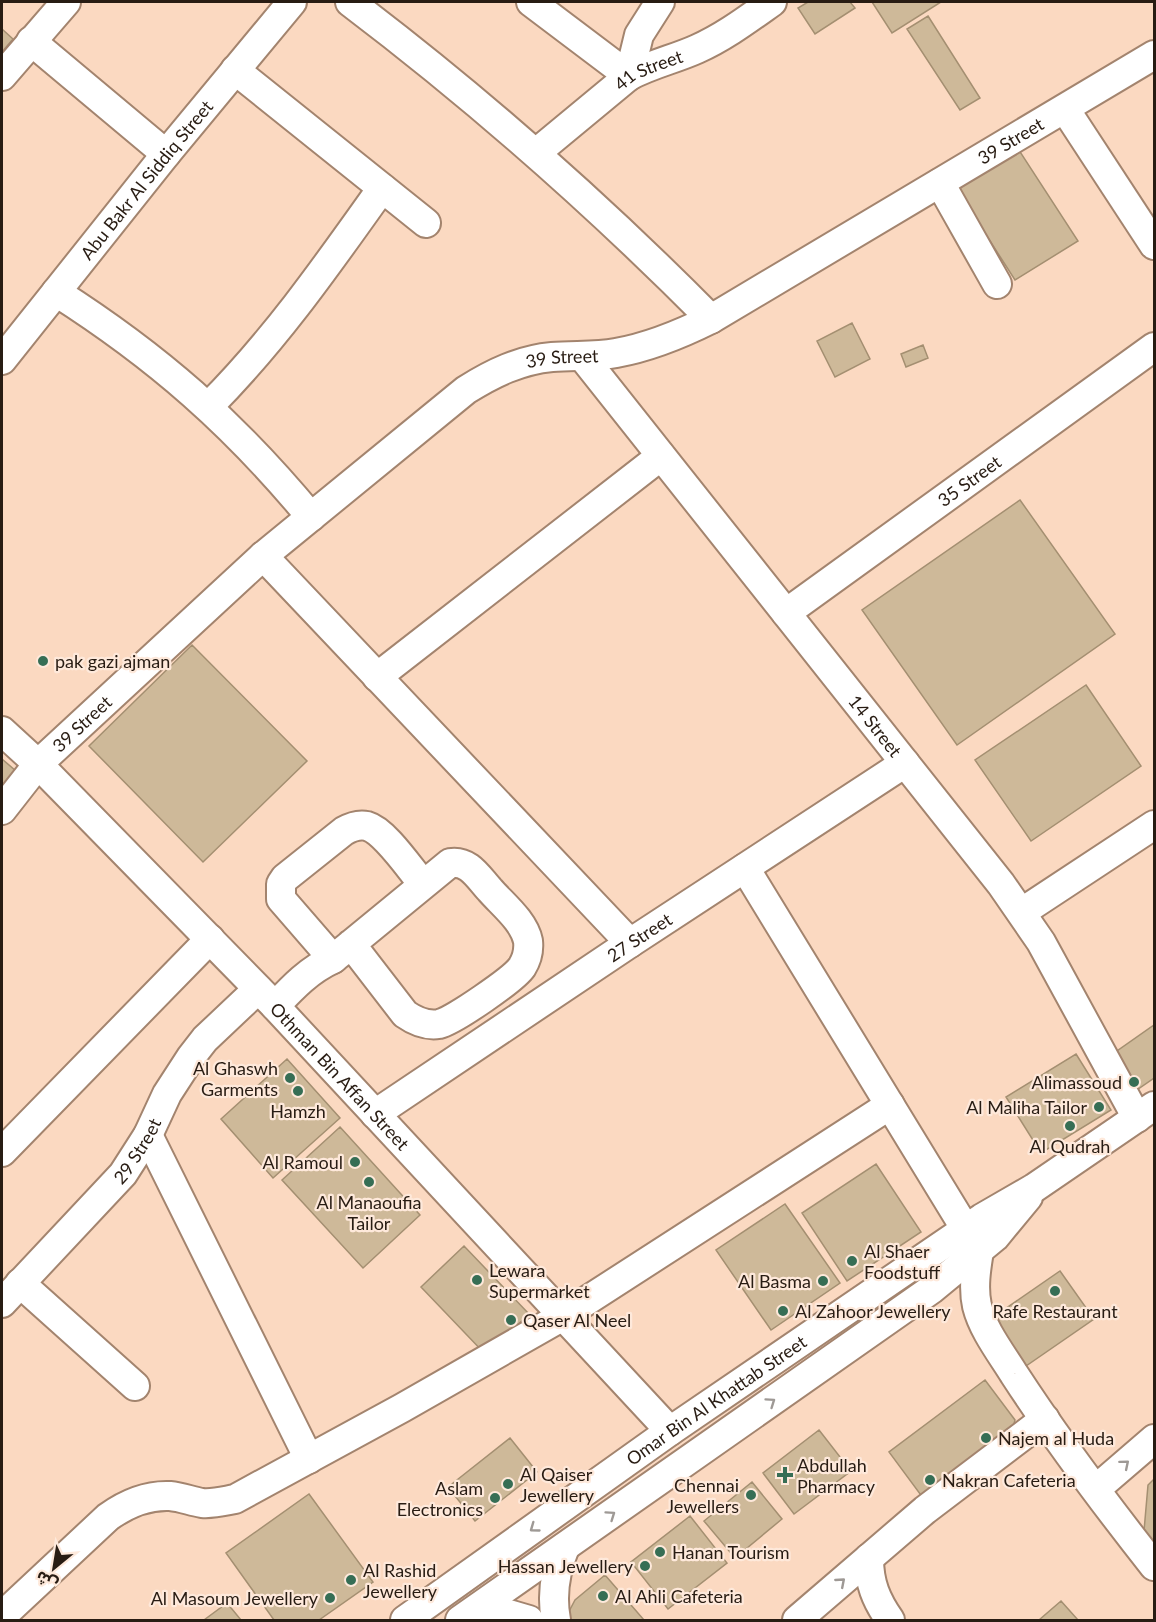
<svg xmlns="http://www.w3.org/2000/svg" width="1156" height="1622" viewBox="0 0 1156 1622" font-family="Lato,'Noto Sans Arabic',sans-serif">
  <style>
    .building { fill: #ceb999; stroke: #a48f71; stroke-width: 1.5 }
    .lines { fill: none; stroke-linecap: round; stroke-linejoin: round }
    .minor-casing { stroke: #a3846e; stroke-width: 32 }
    .minor { stroke: #fff; stroke-width: 28 }
    .oneway { stroke: #9e9995 }
    .poi-dot { fill: #366e55; stroke: #fee9db; stroke-width: 2 }
    .labels { text-anchor: middle; dominant-baseline: central; stroke-width: 4.5; stroke-linejoin: round; paint-order: stroke }
    .street-label { font-size: 18px; fill: #281c13; stroke: #fee9db }
    .poi-label { font-size: 18px; fill: #281c13; stroke: #fee9db; text-anchor: start }
  </style>
  <rect width="100%" height="100%" fill="#fbd9c1"/>
  <path class="building" d="M808,2H850L855,8L815,34L798,8Z
    M872,2H941L892,33Z
    M928,16L980,98L960,110L907,29Z
    M2,29L13,39L2,52Z
    M1015,144L1078,241L1015,280L953,183Z
    M852,323L870,359L835,377L817,341Z
    M923,345L928,358L906,367L901,354Z
    M1020,500L1115,634L957,745L862,610Z
    M192,645L307,761L203,862L89,746Z
    M1086,685L1141,766L1031,841L975,760Z
    M2,759L23,777L2,802Z
    M1154,1025V1078L1131,1094L1107,1058Z
    M1076,1054L1111,1110L1041,1153L1006,1097Z
    M287,1059L340,1118L273,1178L221,1119Z
    M340,1127L420,1215L363,1268L282,1180Z
    M876,1164L921,1232L847,1281L802,1213Z
    M785,1204L840,1283L771,1330L716,1250Z
    M464,1246L529,1314L486,1355L421,1287Z
    M1060,1271L1094,1319L1026,1366L992,1318Z
    M985,1380L1015,1420L1010,1439L926,1502L889,1452Z
    M819,1430L851,1471L794,1514L763,1473Z
    M510,1438L537,1472L475,1521L448,1487Z
    M1154,1479V1542L1144,1531L1148,1485Z
    M752,1482L782,1519L735,1558L704,1521Z
    M309,1494L373,1582L319,1620H274L226,1553Z
    M690,1516L727,1563L668,1609L631,1562Z
    M605,1575L644,1620H566L565,1619L575,1600Z
    M1061,1601L1078,1620H1039Z
    M227,1603L241,1620H204Z"/>
  <g class="lines">
    <g class="minor-casing">
      <g id="minor">
        <path d="M350,2C478,99 598,205 711,319"/>
        <path d="M531,2L629,76L639,35L660,2"/>
        <path d="M31,41L166,154"/>
        <path d="M235,70L426,223"/>
        <path d="M2,76L66,2"/>
        <path d="M1065,109L1154,245"/>
        <path id="s1" d="M536,153L629,76C651,64 675,59 697,49C724,37 748,19 772,2"/>
        <path d="M940,183L997,284"/>
        <path d="M56,292C158,357 234,424 311,517"/>
        <path id="s2" d="M582,356L1001,884L1041,942L1137,1118"/>
        <path id="s3" d="M2,360L166,154L292,2"/>
        <path d="M209,406C275,340 328,264 382,188"/>
        <path d="M263,556L630,943"/>
        <path id="s4" d="M786,613L1154,347"/>
        <path d="M377,677L661,456"/>
        <path id="s5" d="M2,731L38,764L275,1006L670,1431"/>
        <path id="s6" d="M2,810L38,764L263,556L466,390C493,373 520,360 552,357C573,355 595,357 616,353C650,347 681,334 711,319L1154,55"/>
        <path d="M745,868L979,1251C976,1269 973,1288 977,1306C983,1330 1001,1353 1014,1374C1057,1440 1105,1504 1154,1566"/>
        <path d="M1022,912L1154,825"/>
        <path d="M333,959L281,899V884L285,878L344,831C351,827 358,824 367,826C385,831 410,869 423,884"/>
        <path d="M275,1006C293,987 309,970 333,959L450,863C469,860 478,877 490,890C502,904 524,921 528,941C529,950 527,959 522,967C514,979 453,1021 439,1024C426,1026 415,1021 405,1014L351,944"/>
        <path id="s7" d="M375,1114L630,943L905,763"/>
        <path d="M148,1135L309,1459"/>
        <path d="M2,1152L210,939"/>
        <path d="M20,1283L135,1386"/>
        <path id="s8" d="M2,1303L123,1174L148,1135L167,1094L191,1057L205,1039L258,989"/>
        <path d="M1096,1489L1154,1439"/>
        <path d="M869,1558C869,1583 876,1600 890,1620"/>
        <path d="M472,1613H505L529,1620"/>
        <path d="M2,1616L108,1517C126,1504 147,1495 170,1496C181,1497 191,1501 202,1503C214,1504 224,1501 235,1499L402,1408L563,1316L890,1105"/>
        <path id="s9" d="M405,1620L670,1431L982,1218L1034,1188L1154,1106"/>
        <path d="M460,1620L932,1289L995,1237L1028,1197"/>
        <path d="M556,1620C551,1594 555,1571 565,1547"/>
        <path d="M797,1620L925,1510L1045,1419"/>
      </g>
    </g>
    <use href="#minor" class="minor"/>
  </g>
  <defs><path id="oneway-chevron" d="M-2-3.5L2.5 0L-2 3.5" fill="none" stroke-width="1.6" stroke-linecap="round" stroke-linejoin="round" transform="scale(1.5)"/></defs>
  <g class="oneway">
    <use href="#oneway-chevron" transform="translate(771 1402) rotate(-35)"/>
    <use href="#oneway-chevron" transform="translate(1125 1464) rotate(-40)"/>
    <use href="#oneway-chevron" transform="translate(611 1515) rotate(-35)"/>
    <use href="#oneway-chevron" transform="translate(534 1528) rotate(144)"/>
    <use href="#oneway-chevron" transform="translate(841 1582) rotate(-41)"/>
  </g>
  <g class="poi-dot">
    <circle cx="43" cy="661" r="6"/>
    <circle cx="290" cy="1078" r="6"/>
    <circle cx="1134" cy="1082" r="6"/>
    <circle cx="298" cy="1091" r="6"/>
    <circle cx="1099" cy="1107" r="6"/>
    <circle cx="1070" cy="1126" r="6"/>
    <circle cx="355" cy="1162" r="6"/>
    <circle cx="369" cy="1182" r="6"/>
    <circle cx="852" cy="1261" r="6"/>
    <circle cx="477" cy="1280" r="6"/>
    <circle cx="823" cy="1281" r="6"/>
    <circle cx="1055" cy="1291" r="6"/>
    <circle cx="783" cy="1311" r="6"/>
    <circle cx="511" cy="1320" r="6"/>
    <circle cx="986" cy="1438" r="6"/>
    <path d="M782 1466h6v6h6v6h-6v6h-6v-6h-6v-6h6z"/>
    <circle cx="930" cy="1480" r="6"/>
    <circle cx="508" cy="1484" r="6"/>
    <circle cx="751" cy="1495" r="6"/>
    <circle cx="495" cy="1498" r="6"/>
    <circle cx="660" cy="1552" r="6"/>
    <circle cx="645" cy="1566" r="6"/>
    <circle cx="351" cy="1580" r="6"/>
    <circle cx="603" cy="1596" r="6"/>
    <circle cx="330" cy="1598" r="6"/>
  </g>
  <g class="labels">
    <g class="street-label">
      <text stroke="none"><textPath href="#s1" startOffset="141">41 Street</textPath></text>
      <text stroke="none"><textPath href="#s6" startOffset="1234">39 Street</textPath></text>
      <text stroke="none"><textPath href="#s3" startOffset="231">Abu Bakr Al Siddiq Street</textPath></text>
      <text stroke="none"><textPath href="#s6" startOffset="730">39 Street</textPath></text>
      <text stroke="none"><textPath href="#s4" startOffset="226">35 Street</textPath></text>
      <text stroke="none"><textPath href="#s6" startOffset="118">39 Street</textPath></text>
      <text stroke="none"><textPath href="#s2" startOffset="472">14 Street</textPath></text>
      <text stroke="none"><textPath href="#s7" startOffset="318">27 Street</textPath></text>
      <text stroke="none"><textPath href="#s5" startOffset="483">Othman Bin Affan Street</textPath></text>
      <text stroke="none"><textPath href="#s8" startOffset="204">29 Street</textPath></text>
      <text stroke="none"><textPath href="#s9" startOffset="381">Omar Bin Al Khattab Street</textPath></text>
    </g>
    <g class="poi-label">
      <text x="55" y="661">pak gazi ajman</text>
      <text x="278" y="1068" text-anchor="end">Al Ghaswh<tspan x="278" dy="21">Garments</tspan></text>
      <text x="1122" y="1082" text-anchor="end">Alimassoud</text>
      <text x="1087" y="1107" text-anchor="end">Al Maliha Tailor</text>
      <text x="298" y="1111" text-anchor="middle">Hamzh</text>
      <text x="1070" y="1146" text-anchor="middle">Al Qudrah</text>
      <text x="343" y="1162" text-anchor="end">Al Ramoul</text>
      <text x="369" y="1202" text-anchor="middle">Al Manaoufia<tspan x="369" dy="21">Tailor</tspan></text>
      <text x="864" y="1251">Al Shaer<tspan x="864" dy="21">Foodstuff</tspan></text>
      <text x="489" y="1270">Lewara<tspan x="489" dy="21">Supermarket</tspan></text>
      <text x="811" y="1281" text-anchor="end">Al Basma</text>
      <text x="795" y="1311">Al Zahoor Jewellery</text>
      <text x="1055" y="1311" text-anchor="middle">Rafe Restaurant</text>
      <text x="523" y="1320">Qaser Al Neel</text>
      <text x="998" y="1438">Najem al Huda</text>
      <text x="797" y="1465">Abdullah<tspan x="797" dy="21">Pharmacy</tspan></text>
      <text x="520" y="1474">Al Qaiser<tspan x="520" dy="21">Jewellery</tspan></text>
      <text x="942" y="1480">Nakran Cafeteria</text>
      <text x="739" y="1485" text-anchor="end">Chennai<tspan x="739" dy="21">Jewellers</tspan></text>
      <text x="483" y="1488" text-anchor="end">Aslam<tspan x="483" dy="21">Electronics</tspan></text>
      <text x="672" y="1552">Hanan Tourism</text>
      <text x="633" y="1566" text-anchor="end">Hassan Jewellery</text>
      <text x="363" y="1570">Al Rashid<tspan x="363" dy="21">Jewellery</tspan></text>
      <text x="615" y="1596">Al Ahli Cafeteria</text>
      <text x="318" y="1598" text-anchor="end">Al Masoum Jewellery</text>
    </g>
  </g>
  <rect width="1156" height="1622" fill="none" stroke="#281c13" stroke-width="6"/>
  <g transform="translate(54 1568) rotate(210)" stroke="#fee9db" stroke-width="4.5" paint-order="stroke">
  <path d="M0-4.5L10 22L0 15L-10 22Z" fill="#281c13"/>
  <text y="-9" font-size="16" font-weight="bold" text-anchor="middle" fill="#281c13">ش</text>
  </g>
</svg>
